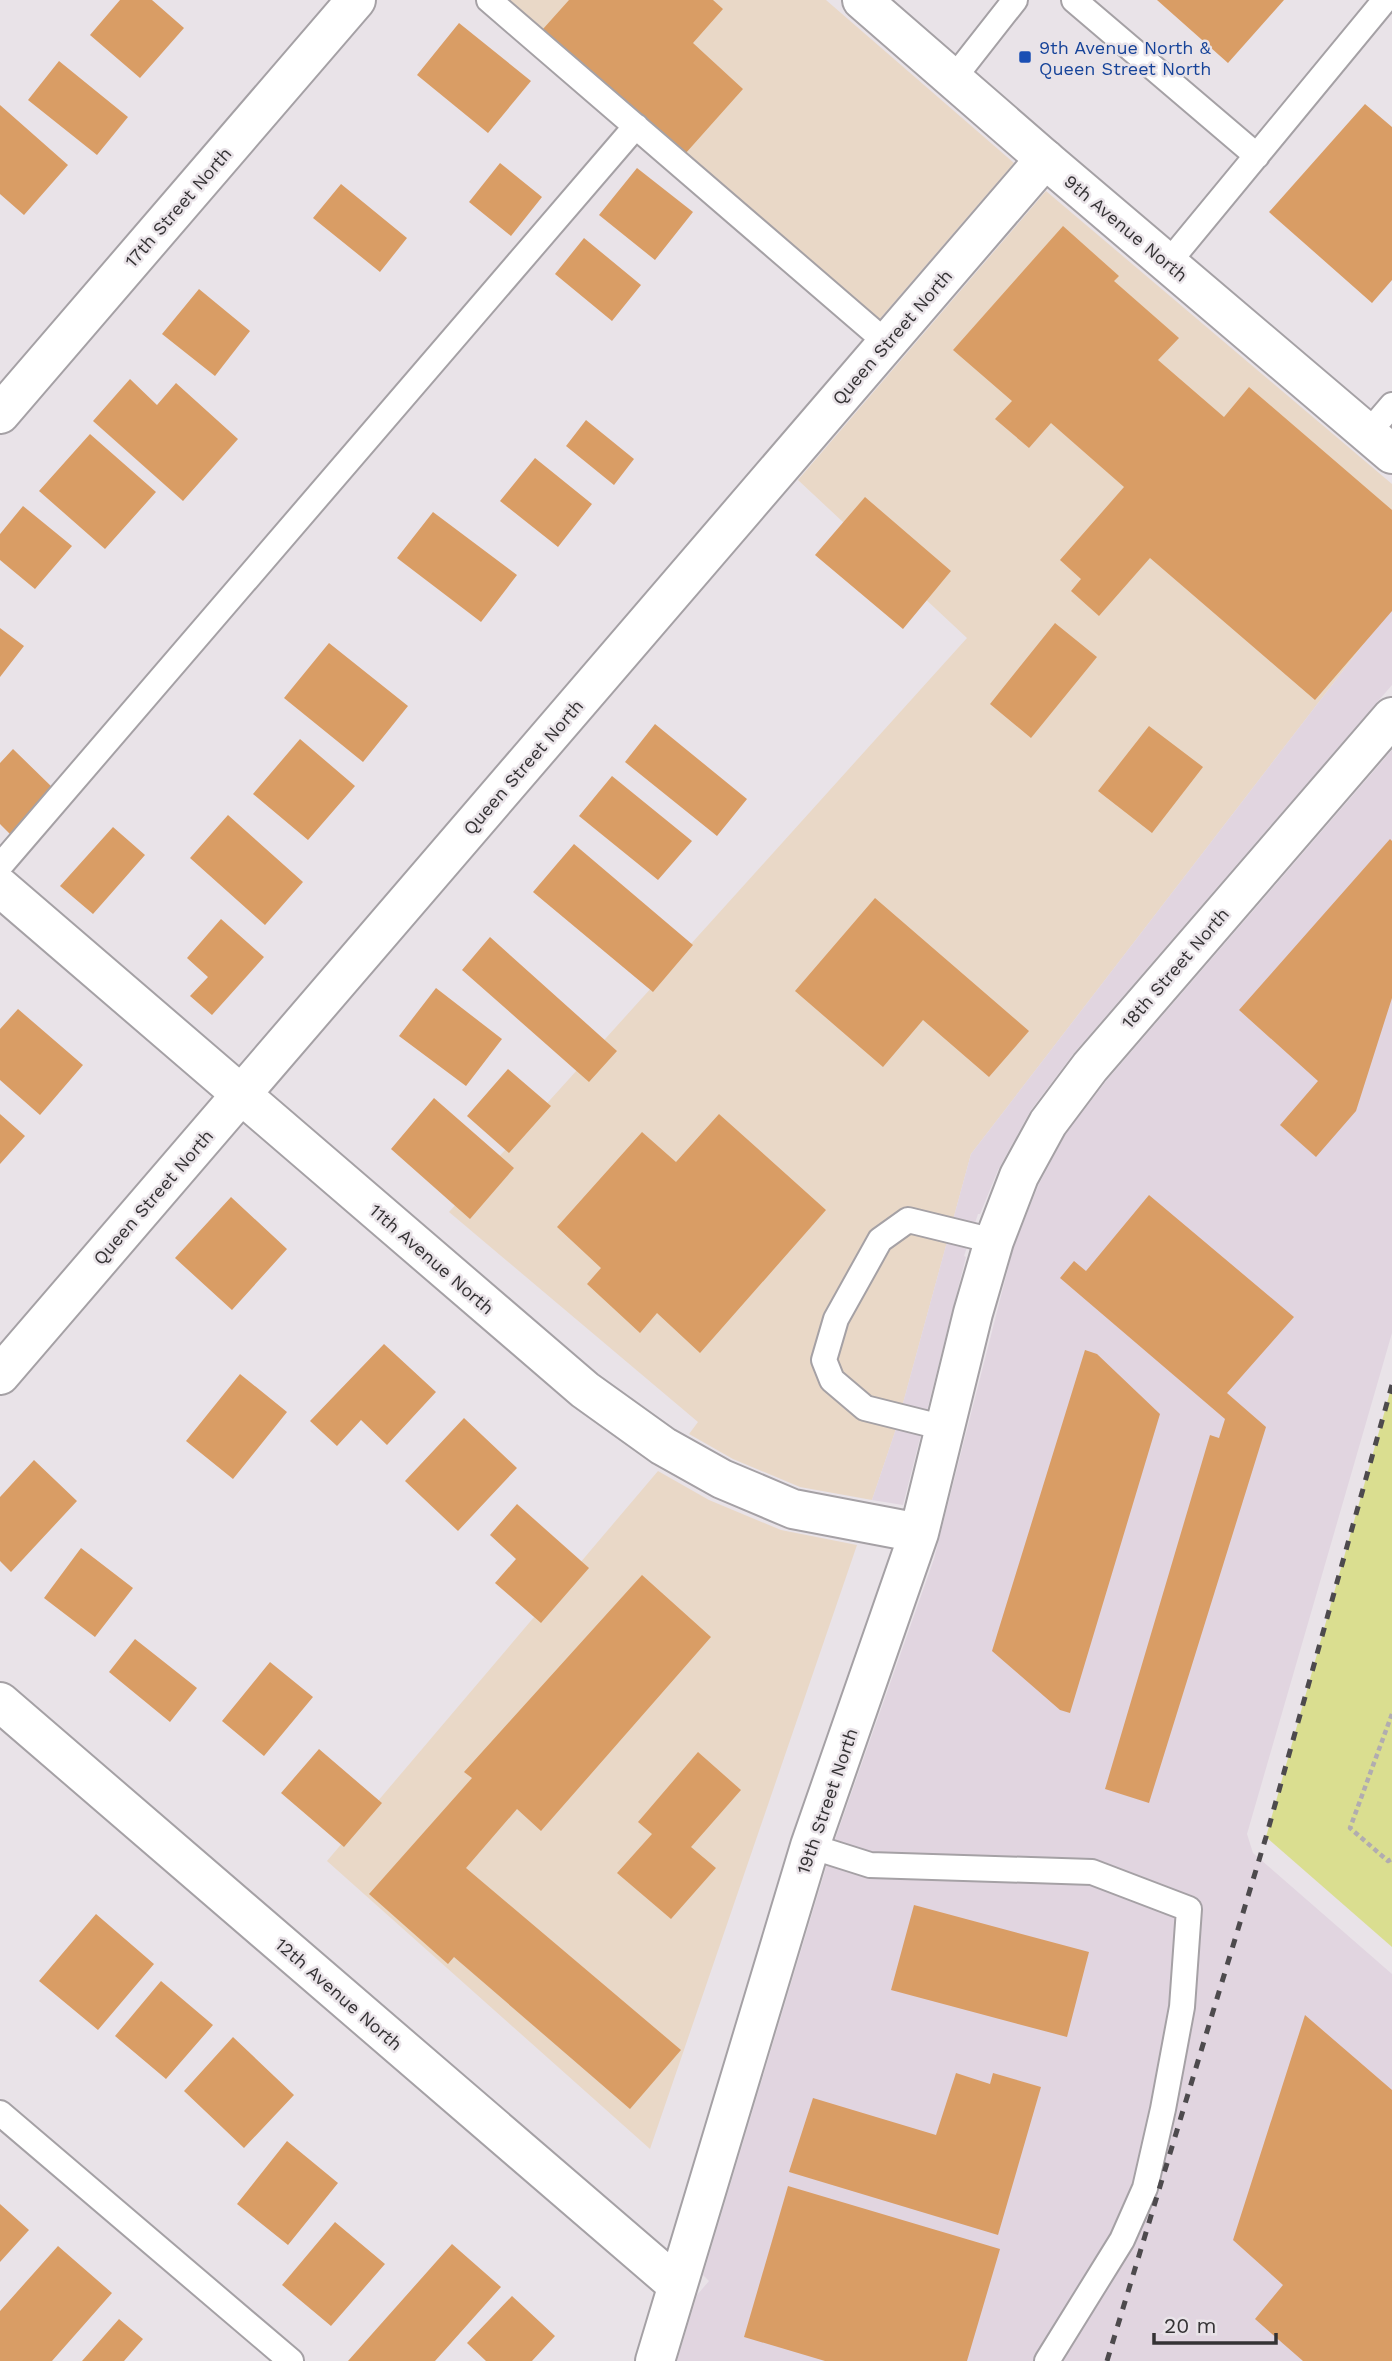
<svg xmlns="http://www.w3.org/2000/svg" width="1392" height="2361" viewBox="0 0 1392 2361" font-family="'Work Sans',sans-serif">
  <style>
    .commercial { fill: #e9d8c7 }
    .built { fill: #e1d5e0 }
    .green { fill: #dade90 }
    .building { fill: #d99d65 }
    .lines { fill: none; stroke-linecap: round; stroke-linejoin: round }
    .lane-casing { stroke: #a5a1a5; stroke-width: 28 }
    .street-casing { stroke: #a5a1a5; stroke-width: 42 }
    .secondary-casing { stroke: #a5a1a5; stroke-width: 42 }
    .path { stroke: #b1acb0; stroke-width: 4.5; stroke-dasharray: 5 3.5; stroke-linecap: butt }
    .lane { stroke: #fff; stroke-width: 24 }
    .street { stroke: #fff; stroke-width: 38 }
    .secondary { stroke: #fff; stroke-width: 38 }
    .rail { stroke: #4d4a4d; stroke-width: 5; stroke-dasharray: 9 9; stroke-linecap: butt }
    .transit-dot { fill: #1a4fb4; stroke: #e9e3e8; stroke-width: 2.5 }
    .labels { text-anchor: middle; dominant-baseline: central; stroke-width: 5; stroke-linejoin: round; paint-order: stroke }
    .transit-label { font-size: 18px; fill: #164399; stroke: #e9e3e8; text-anchor: start }
    .street-label { font-size: 18px; fill: #343234; stroke: #e9e3e8 }
  </style>
  <rect width="100%" height="100%" fill="#e9e3e8"/>
  <path class="commercial" d="M487,0H826L1014,163L865,336Z
    M1046,191L1392,484V607L971,1154L896,1429L872,1500L800,1487L733,1459L689,1434L698,1422L449,1212L967,638L798,480Z
    M658,1471L709,1500L781,1530L857,1545L650,2149L327,1861Z"/>
  <path class="built" d="M1392,607V685L1074,1053L1031,1110L998,1170L980,1214H978L964,1256L966,1257L903,1505L872,1500L896,1429L971,1154Z
    M1392,750V1333L1247,1834L1253,1853L1392,1974V2361H677L697,2295L709,2281L703,2275L831,1851L934,1559L1014,1245L1039,1184L1066,1133L1107,1080Z"/>
  <path class="green" d="M1392,1385V1947L1266,1837Z"/>
  <path class="building" d="M120,0H152L184,28L140,78L90,35Z
    M569,0H713L723,9L693,43L743,89L685,154L543,29Z
    M1157,0H1284L1228,63Z
    M459,23L531,81L488,133L417,75Z
    M59,61L128,117L97,155L28,100Z
    M1365,104L1392,127V280L1372,303L1269,212Z
    M0,105L68,165L24,215L0,194Z
    M500,163L542,197L511,236L469,202Z
    M637,168L693,212L655,260L599,215Z
    M341,184L407,238L380,272L313,218Z
    M1063,226L1119,276L1114,281L1179,338L1158,360L1224,417L1249,387L1392,510V611L1315,700L1150,558L1099,616L1071,591L1081,579L1060,560L1124,487L1051,423L1029,448L995,419L1012,401L953,350Z
    M584,238L641,285L612,321L555,274Z
    M199,289L250,331L215,376L162,334Z
    M130,379L157,405L176,383L238,439L183,501L93,421Z
    M586,420L634,459L614,485L566,446Z
    M90,434L156,492L105,549L39,491Z
    M535,458L592,504L558,547L500,501Z
    M865,497L951,571L903,629L815,555Z
    M23,506L72,546L35,589L0,560V534Z
    M433,512L517,575L481,622L397,558Z
    M1055,623L1097,657L1031,738L990,704Z
    M0,628L24,646L0,677Z
    M329,643L408,706L363,762L284,698Z
    M655,724L747,799L717,836L625,762Z
    M1149,726L1203,767L1152,833L1098,791Z
    M300,739L355,786L308,840L253,794Z
    M13,749L54,789L10,834L0,824V763Z
    M612,776L692,841L658,880L579,816Z
    M228,815L303,882L265,925L190,858Z
    M113,827L145,855L93,914L60,886Z
    M1390,839L1392,841V998L1356,1111L1316,1157L1280,1125L1318,1081L1239,1010Z
    M574,844L693,945L653,992L533,892Z
    M875,898L1029,1031L989,1077L923,1020L883,1067L795,991Z
    M221,919L264,957L212,1015L190,996L208,977L187,958Z
    M490,937L617,1051L589,1082L462,970Z
    M436,988L502,1039L466,1086L399,1036Z
    M18,1009L83,1065L40,1115L0,1080V1029Z
    M508,1069L551,1106L509,1153L467,1116Z
    M434,1098L514,1168L470,1219L391,1149Z
    M0,1114L25,1136L0,1164Z
    M719,1114L826,1210L700,1353L657,1313L640,1333L587,1284L601,1268L557,1227L642,1132L676,1162Z
    M1149,1195L1294,1317L1227,1393L1266,1427L1149,1803L1105,1789L1210,1435L1219,1438L1225,1419L1060,1278L1074,1261L1086,1271Z
    M231,1197L287,1249L232,1310L175,1258Z
    M384,1344L436,1392L387,1445L361,1420L337,1446L310,1421Z
    M1085,1350L1097,1354L1160,1414L1070,1713L1060,1710L992,1651Z
    M240,1374L287,1412L233,1479L186,1441Z
    M464,1418L517,1468L458,1531L405,1481Z
    M34,1460L77,1501L11,1572L0,1561V1497Z
    M517,1504L589,1568L541,1623L495,1583L516,1559L490,1535Z
    M81,1548L133,1588L95,1637L44,1598Z
    M642,1575L711,1637L541,1831L517,1809L466,1868L681,2050L630,2109L454,1957L448,1964L369,1894L472,1778L464,1772Z
    M135,1639L197,1688L170,1722L109,1672Z
    M270,1662L313,1697L264,1756L222,1721Z
    M319,1749L382,1803L344,1847L281,1793Z
    M698,1752L741,1790L691,1847L716,1868L671,1919L617,1873L652,1834L638,1822Z
    M914,1905L1089,1952L1067,2037L891,1990Z
    M96,1914L154,1964L98,2030L39,1981Z
    M161,1981L213,2025L166,2079L115,2036Z
    M1305,2015L1392,2090V2361H1303L1255,2319L1283,2285L1233,2240Z
    M233,2037L294,2095L244,2148L184,2091Z
    M956,2073L990,2084L993,2073L1041,2087L998,2235L789,2172L813,2098L936,2135Z
    M287,2141L338,2183L288,2245L237,2204Z
    M788,2186L1000,2249L967,2361H825L744,2337Z
    M0,2204L29,2230L0,2262Z
    M335,2222L385,2264L331,2326L282,2285Z
    M452,2244L501,2287L435,2361H348Z
    M58,2246L112,2293L52,2361H0V2311Z
    M512,2296L555,2336L532,2361H486L467,2343Z
    M119,2319L143,2339L124,2361H82Z"/>
  <g class="lines">
    <g class="lane-casing">
      <path id="lane" d="M489,0L887,343
        M1074,0L1257,156
        M953,79L1015,0
        M1168,263L1385,0
        M1368,433L1392,405
        M0,866L636,126
        M945,1428L865,1408L832,1380L824,1360L836,1319L880,1240L908,1220L994,1241
        M810,1846L870,1865L1092,1872L1189,1909L1182,2007L1163,2109L1145,2188L1122,2240L1047,2361
        M0,2113L291,2361"/>
    </g>
    <g class="street-casing">
      <path id="street" d="M0,414L356,0
        M0,887L585,1390L663,1446L722,1479L793,1509L919,1533
        M0,1375L1045,159
        M0,1702L677,2285
        M655,2361L810,1846L919,1533L973,1313L994,1241L1019,1176L1048,1123L1090,1067L1392,717"/>
    </g>
    <g class="secondary-casing">
      <path id="secondary" d="M862,0L1045,159L1392,454"/>
    </g>
    <path class="path" d="M1392,1714L1350,1828L1388,1861L1392,1859"/>
    <use href="#lane" class="lane"/>
    <use href="#street" class="street"/>
    <use href="#secondary" class="secondary"/>
    <path class="rail" d="M1107,2361L1266,1837L1392,1385"/>
  </g>
  <rect class="transit-dot" x="1018" y="50" width="14" height="14" rx="3.5"/>
  <g class="labels">
    <g class="transit-label">
      <text x="1039" y="47">9th Avenue North &amp;<tspan x="1039" dy="21">Queen Street North</tspan></text>
    </g>
    <g class="street-label">
      <text transform="translate(178 207) rotate(-49)">17th Street North</text>
      <text transform="translate(1126 228) rotate(40)">9th Avenue North</text>
      <text transform="translate(892 337) rotate(-49)">Queen Street North</text>
      <text transform="translate(523 767) rotate(-49)">Queen Street North</text>
      <text transform="translate(1175 968) rotate(-49)">18th Street North</text>
      <text transform="translate(153 1197) rotate(-49)">Queen Street North</text>
      <text transform="translate(432 1259) rotate(41)">11th Avenue North</text>
      <text transform="translate(827 1801) rotate(-71)">19th Street North</text>
      <text transform="translate(339 1994) rotate(41)">12th Avenue North</text>
    </g>
  </g>
  <path d="M1154 2333v10h122v-10" fill="none" stroke="#343234" stroke-width="3.5"/>
  <text x="1164" y="2333" font-size="21" fill="#343234" stroke="#e9e3e8" stroke-width="5" paint-order="stroke">20 m</text>
</svg>
